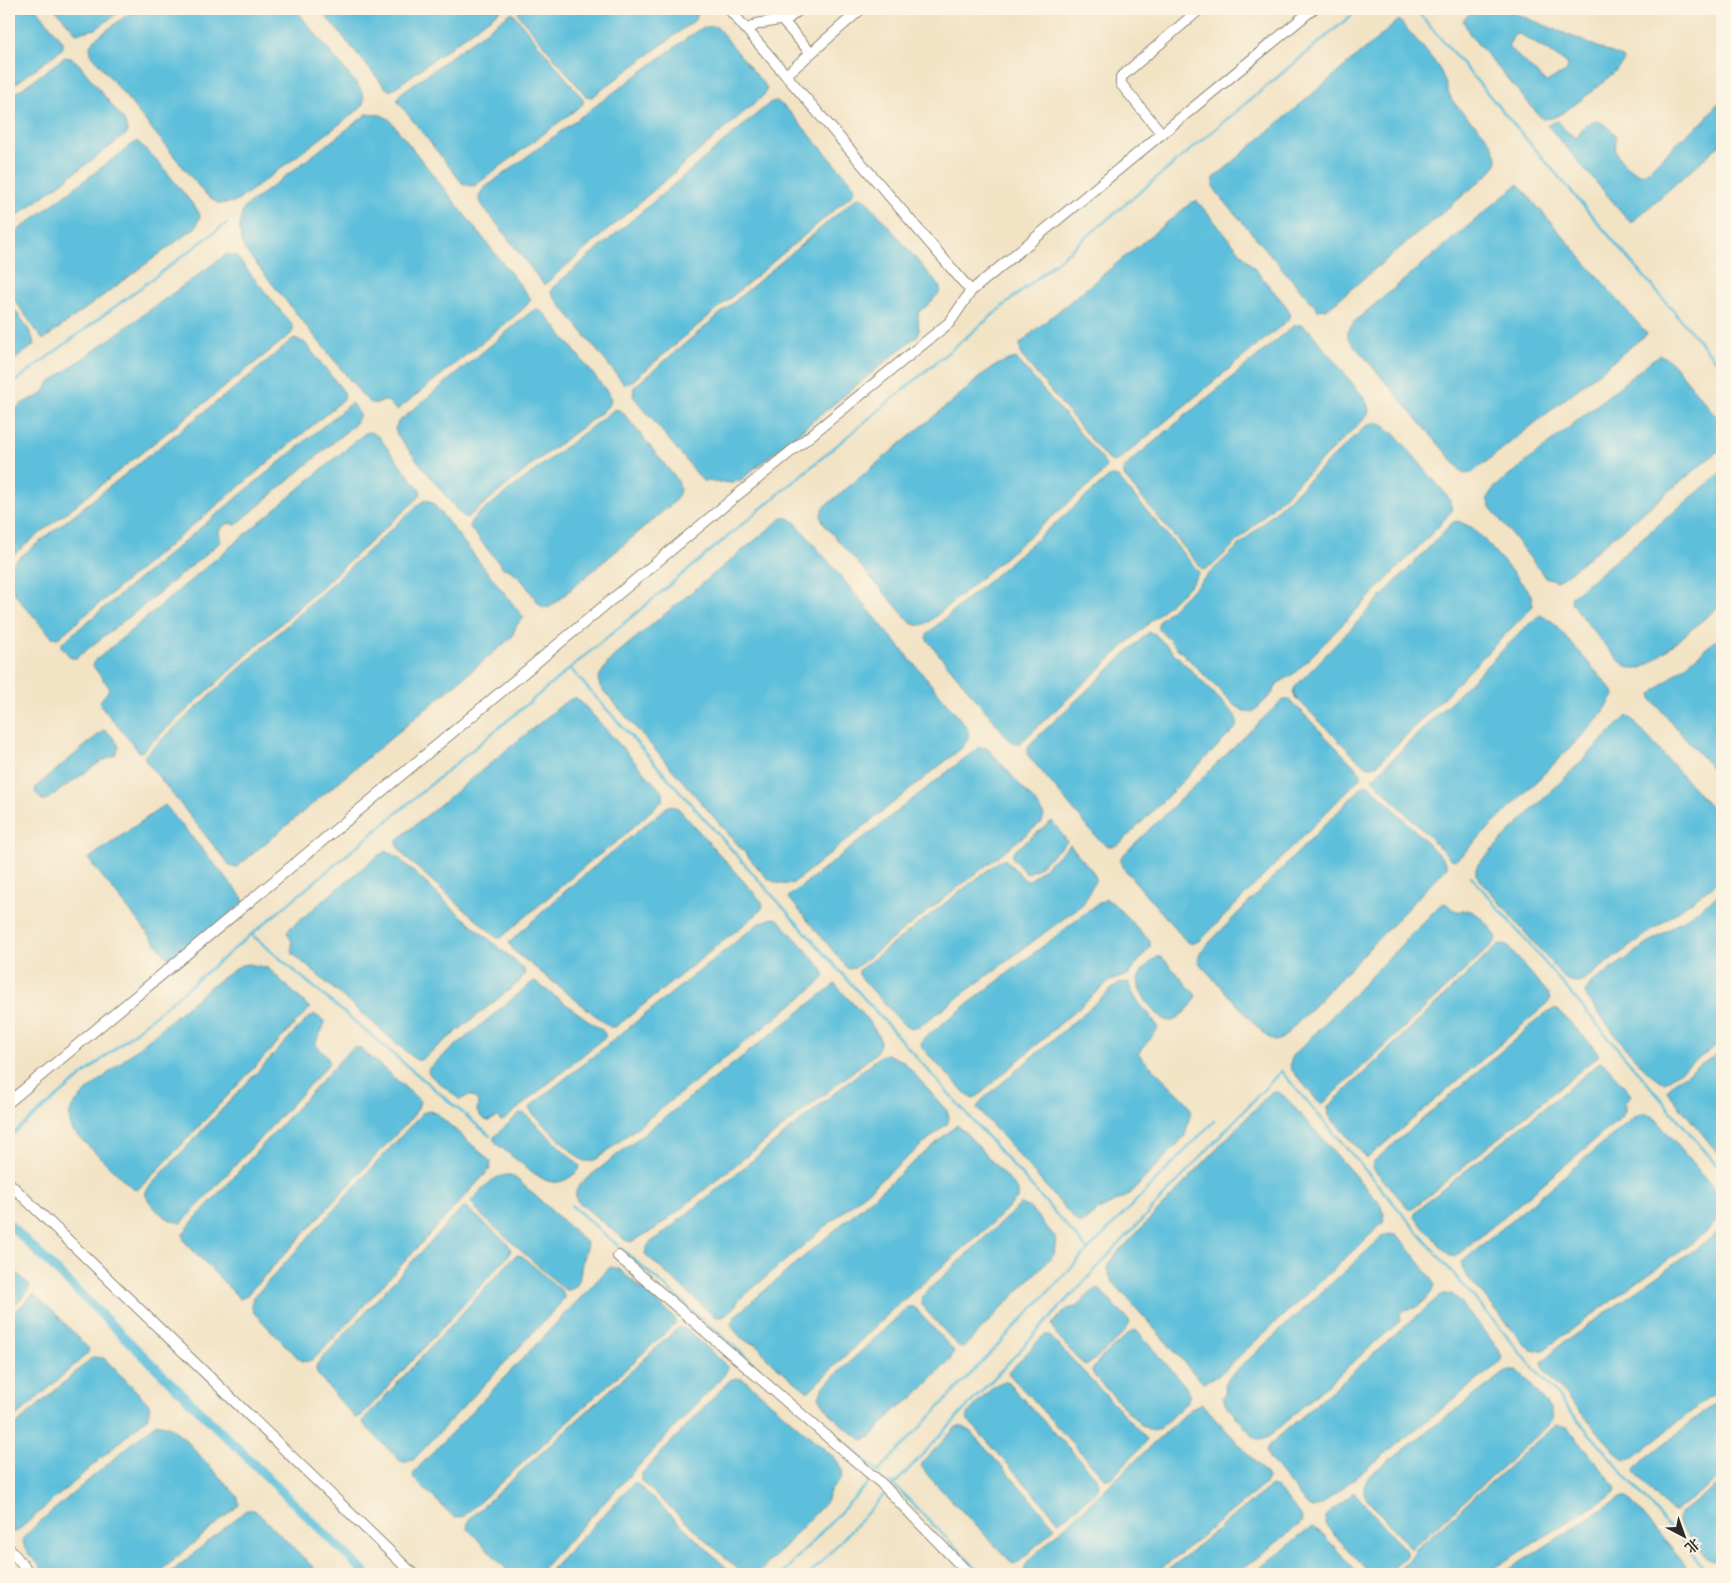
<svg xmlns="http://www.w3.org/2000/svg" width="1731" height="1583" viewBox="0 0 1731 1583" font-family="'Old Standard TT','Noto Serif SC',serif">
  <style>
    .water { fill: #5dbfdb; stroke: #447583; fill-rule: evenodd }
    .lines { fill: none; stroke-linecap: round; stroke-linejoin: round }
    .stream { stroke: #5dbfdb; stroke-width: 2.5 }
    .canal { stroke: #5dbfdb; stroke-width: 9 }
    .minor-casing { stroke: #8e8778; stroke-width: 12 }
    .minor { stroke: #fff; stroke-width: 10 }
  </style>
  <rect width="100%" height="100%" fill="#fcf5e5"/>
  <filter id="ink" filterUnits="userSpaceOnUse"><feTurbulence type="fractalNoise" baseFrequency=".02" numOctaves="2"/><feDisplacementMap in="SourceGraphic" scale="10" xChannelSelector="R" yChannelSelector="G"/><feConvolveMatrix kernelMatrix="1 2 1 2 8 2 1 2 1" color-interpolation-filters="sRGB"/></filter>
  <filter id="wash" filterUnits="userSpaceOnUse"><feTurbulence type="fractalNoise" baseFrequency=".0096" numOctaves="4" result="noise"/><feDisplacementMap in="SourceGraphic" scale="20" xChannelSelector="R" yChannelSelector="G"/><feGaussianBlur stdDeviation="1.12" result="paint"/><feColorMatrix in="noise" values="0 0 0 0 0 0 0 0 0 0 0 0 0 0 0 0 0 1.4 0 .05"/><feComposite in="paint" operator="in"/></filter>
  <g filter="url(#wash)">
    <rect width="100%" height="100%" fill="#f2e3c5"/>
    <path class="water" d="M9,9H37L62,41L63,46L62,49L9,89Z
      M55,9H123L96,29L76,33Z
      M135,9H295L359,87C364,95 366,100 361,108L236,202L219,204L204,193L91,54L90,45L95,39Z
      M325,9H502L392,90H388L384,86L325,15Z
      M519,9H700L695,20L592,97L586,96L518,14Z
      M1474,9H1505L1622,57L1624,60C1617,74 1572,108 1557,116C1553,118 1547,119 1542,119L1470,35L1463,20ZM1520,34L1564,61L1568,65C1567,74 1564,73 1557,76C1553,77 1550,81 1546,82L1508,47L1514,35Z
      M512,12L583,99V104L476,185L472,186L463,184L398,102V98L400,94Z
      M1399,20C1413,37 1430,53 1441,72C1446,81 1447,92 1452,100C1466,120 1489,131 1496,154C1499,161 1495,166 1491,172L1333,304L1326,309L1318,310L1219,195L1213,186L1214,178Z
      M712,26L717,27L767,88L764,95L544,285L479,201V197L483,189L698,30Z
      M65,57L72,58L79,64L125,122L128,133L9,222V98Z
      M777,101L787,109L853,184L855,190L853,194L630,383L624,384L554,297L551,293L553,287L771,102Z
      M1718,103L1722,105V143L1631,223L1547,125L1558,121L1567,132L1577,138C1590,116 1600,117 1616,135C1616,140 1615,147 1616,152C1619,161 1634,173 1642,175L1648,171L1680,140L1704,121Z
      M367,114L381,115L389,119L531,299L527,305L516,315L401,407L396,410L388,401C374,402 374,408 363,396L244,249C239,234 237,221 245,207Z
      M137,141L157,160L198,211L200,216L196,227L43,340L9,292V237Z
      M1518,184L1647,334L1472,473L1464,474L1348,338V331L1355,321Z
      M860,197L866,200L940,287V292L929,304L918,313L919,331L918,335L742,479L733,483L703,481L633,396L634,387L855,199Z
      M1197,201L1287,307L1290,313L1288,320L1120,459L1113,462L1106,458L1021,355L1020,344L1034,331L1192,202Z
      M227,254L236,256L293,326V331L290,335L9,558V415C14,411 19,405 25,402C40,394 39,401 49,383Z
      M9,302C17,315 33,330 34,345L9,364Z
      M537,309L545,314L609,394L611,397L610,404L601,413L539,459L468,517H464L457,510L397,435L395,429L398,422L532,311Z
      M1295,325H1302L1310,331L1365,399L1369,409L1368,415L1212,566L1203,570L1125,478L1123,470L1132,460Z
      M294,338L305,343L344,392L345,397L343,400L58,638L52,637L21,602L9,585V566L247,378Z
      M1660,355L1667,358L1674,365L1722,423V448L1569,573L1557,581L1545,577L1490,507L1487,498L1493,489L1652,360Z
      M1016,358L1102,459L1106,466L1100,476L930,621C923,625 919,627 911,623L827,528C821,519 819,516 824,507L967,389C982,374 995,363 1016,358Z
      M351,403L359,413V417L355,424L236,525L229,523L221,528L219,532L221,541L217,545L139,609L76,658H71L61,646L63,642Z
      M615,409L619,410L624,414L678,481C682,491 679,495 673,503L550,607L544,608L540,605C530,593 519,570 503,568L470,528C469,520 476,516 481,512Z
      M1378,422L1395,434L1449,498L1452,510L1438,527L1295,673L1277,684L1273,693L1252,713L1244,711L1233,704L1158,629V625L1160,620L1366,426Z
      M370,432L379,437L420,490L421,493L417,499L140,753L101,706L100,701L108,691L109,687L93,666L95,661L365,433Z
      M1722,472V604L1651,663C1645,666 1640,670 1633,669C1618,667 1586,621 1575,607L1571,602L1572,596Z
      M1110,476L1118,477L1122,482L1199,572L1193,582L1020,743H1015L1009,739L932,646L926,638L928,633Z
      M426,500L432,502L524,618L516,626L512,637L243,862L236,868L230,866L146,761L144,756L419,504Z
      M782,518H789L795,522L966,726C971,735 968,739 963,747L792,884C781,885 775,883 766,877L609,697L600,687L598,678L610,660L615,655Z
      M1458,521L1473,528L1480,535L1527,589L1531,595L1533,606L1381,761L1374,767H1368L1354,756L1295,697L1293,692L1295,687L1453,522Z
      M1540,615L1553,622L1613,691L1614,696L1600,717L1585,733L1463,854L1456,860L1451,859L1372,779L1529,624Z
      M1149,632L1155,634L1233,713C1237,719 1239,722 1235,729L1123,841C1111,850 1107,847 1096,837L1027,754L1028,748L1033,741Z
      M1722,635V780L1653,701L1651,695L1656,690Z
      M573,698H577L584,705L663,793V800L620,839L587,864L501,938L496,937L406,858L397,846V841L404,834L564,703Z
      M1284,700H1290L1294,704L1361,773V777L1201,940L1192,944L1186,941L1125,870L1121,862V857L1276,706Z
      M1628,715L1722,820V879L1588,977C1578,984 1573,984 1563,977L1476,875V869L1478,864Z
      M104,730C111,734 116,740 119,747L115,755L100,762L46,800H42L35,792L36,787Z
      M979,747L987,748L992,753L1041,809L1044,816L1042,822L855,968L848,969L788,897Z
      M1364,785H1369L1375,790L1444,860L1447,867L1285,1036L1279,1040L1274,1041L1265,1035L1200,964L1198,960L1200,952Z
      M165,805L242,897L244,902L171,962L88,859Z
      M671,805L678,808L762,902L763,907L757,914L622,1022L615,1027H610L514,951L509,943L515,937L572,885L667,807Z
      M1052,821L1067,841L1065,844L1036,869L1026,874L1012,857L1013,852Z
      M1070,845L1094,873L1096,879L1083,904L920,1026L909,1028L902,1023L859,975V970L1002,859L1006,860L1025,880H1030Z
      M388,851L399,858L452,908L523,968L525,973L519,982L421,1060H416L293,954L292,950V942L287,932L289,929L377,856Z
      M1722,893V1042L1665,1082C1648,1082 1600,1014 1587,998L1585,993L1591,983Z
      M1106,899L1113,903L1150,941V947L1128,975L1110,981L1101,988L978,1096L973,1099L968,1096L922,1048L921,1044L923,1039L1096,905Z
      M1445,903L1456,911C1461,912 1464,910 1468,910C1479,912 1492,929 1497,938L1495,942L1326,1101L1321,1104L1319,1103L1291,1069L1290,1063L1293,1056L1440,905Z
      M772,918L778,919L821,967L825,976L817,985L597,1159C589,1162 586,1162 580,1159L533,1114L529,1109L532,1105L758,924Z
      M1503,944L1506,945L1548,993L1550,999L1548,1003L1370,1156L1367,1158L1365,1156L1329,1116L1328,1112V1107L1498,945Z
      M1157,957H1162L1195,994C1196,998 1196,998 1194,1001C1192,1006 1176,1021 1171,1021C1159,1022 1137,992 1138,981C1139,971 1150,963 1157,957Z
      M249,964L268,968L310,1008L156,1172L137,1190L132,1188L73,1131C64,1112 73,1105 86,1092L211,986L241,965Z
      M534,981L603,1031L606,1036L504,1120L501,1121L497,1117L489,1121L484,1120L477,1112L478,1101L472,1096H467L460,1100L431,1076L428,1072L429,1068Z
      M1128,982C1135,1006 1151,1010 1158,1029L1138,1054L1188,1103L1191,1110L1185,1136L1130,1194L1097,1211L1081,1224L1077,1222L1070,1214L977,1108L981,1101L1119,983Z
      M835,984C845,996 877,1027 880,1040C881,1045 877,1050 875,1054L655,1229L631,1242L625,1240L577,1201C574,1191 577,1187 585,1180Z
      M1556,1008L1593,1046L1599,1055L1417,1205L1412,1208H1408L1372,1167L1373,1162L1543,1015Z
      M314,1014L324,1021L323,1028L315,1044L328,1057L329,1063L325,1068L182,1223C167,1222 150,1207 145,1193L149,1187L305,1021Z
      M353,1048H360L416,1097L420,1101L418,1108L413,1116L245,1297L240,1299L184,1241L183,1234L194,1220L346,1054Z
      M1722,1051V1158L1667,1091L1674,1082Z
      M887,1054L903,1061L947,1111L949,1117L948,1123L739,1300L734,1307L723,1317H715L645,1254C646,1244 652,1241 660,1236L880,1056Z
      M1601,1062L1606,1065L1631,1095L1625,1102V1111L1622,1117L1462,1252L1456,1257L1450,1256L1417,1220L1414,1216L1417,1210Z
      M1271,1092H1278L1285,1097L1382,1206L1384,1214L1383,1223L1218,1376L1203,1382L1197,1377L1113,1282L1109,1275L1107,1268L1111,1260Z
      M429,1111L436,1113L486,1157L491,1162L490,1169L321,1352C315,1358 310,1363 301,1361L254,1313L251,1304L254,1297L422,1113Z
      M520,1113L525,1114L580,1166L579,1170C558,1190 546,1183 526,1167C516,1160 507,1152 498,1145L494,1140V1137Z
      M1641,1113H1647L1656,1119L1720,1196C1723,1209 1716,1222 1708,1231L1545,1349C1537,1352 1532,1352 1525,1345L1466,1275L1462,1268V1262L1634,1117Z
      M957,1125L965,1132L1018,1190V1198L986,1229L893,1309L808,1392L772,1363L766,1357L757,1344C744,1343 737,1335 731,1324L735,1316Z
      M511,1175L519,1181L587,1243C586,1250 583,1256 582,1263C580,1274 581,1291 565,1290L480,1214L471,1201C483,1190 492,1174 511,1175Z
      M1021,1204L1030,1208L1056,1238L1054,1254L970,1341L964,1347H959L923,1307L921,1302L923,1295Z
      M466,1207L507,1243L511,1249L509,1255L365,1412L361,1416L355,1418L318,1375L316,1369L317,1364L461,1209Z
      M1722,1230V1387L1634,1457L1626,1460L1622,1459L1550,1378L1545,1371L1542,1362L1555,1349Z
      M1389,1234L1396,1235L1402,1240L1432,1279L1435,1285C1430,1298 1418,1310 1404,1310L1400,1314V1321L1268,1437L1261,1440L1255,1438L1225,1404L1222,1398L1226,1392L1224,1385L1227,1379L1381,1238Z
      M517,1255L522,1256L563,1292L564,1298L559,1305L418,1455L413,1460L402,1463L366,1427L363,1423L365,1418L513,1258Z
      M9,1265L30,1286C27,1296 16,1302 9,1309Z
      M610,1267L619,1269L673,1316L676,1320L674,1325L464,1516L455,1518L415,1480L413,1476L415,1471Z
      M1096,1288L1100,1290L1130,1322C1125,1337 1100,1354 1088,1365L1083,1364L1057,1336L1052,1324L1067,1309L1076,1307Z
      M34,1294L57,1315L89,1349L87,1354L9,1423V1317Z
      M1452,1294L1459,1300L1499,1350L1502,1358L1498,1364L1322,1504L1314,1508L1308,1506L1269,1458L1266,1451L1268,1446L1441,1295Z
      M908,1307H914L954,1351L950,1360L912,1399L897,1408L872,1436L863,1440C845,1429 829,1415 819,1397L823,1387Z
      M679,1327L689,1331L728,1367L725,1374L537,1574H511L467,1528L469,1519Z
      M1133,1330L1138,1332L1187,1388L1190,1394L1187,1402L1159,1429L1152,1431L1140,1424L1095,1377L1092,1371L1099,1360Z
      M1044,1335H1049L1145,1437L1147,1441L1143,1445L1112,1478L1105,1479L1008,1373Z
      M93,1357L104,1358L149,1404L150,1411L148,1417L20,1529L16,1532H10L9,1531V1431Z
      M1509,1371H1516L1522,1374L1550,1408L1553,1418L1550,1424L1411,1549L1365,1496C1362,1487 1366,1481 1371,1474L1503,1374Z
      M735,1378L743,1379L748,1383L837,1460L843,1473L841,1479L830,1491L826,1502L758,1574H743L641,1481V1475L645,1470L730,1380Z
      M1004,1381L1008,1383L1096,1477L1099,1484L1098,1489L1066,1517L1059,1521L967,1419V1414L994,1386Z
      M1722,1398V1475L1675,1512L1670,1511L1636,1474L1635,1470L1646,1458Z
      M1201,1404L1206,1408L1267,1475V1480L1264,1485L1155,1574H1024L1025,1567L1029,1560L1193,1407Z
      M156,1423L169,1426L183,1437L238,1497L239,1505L157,1574H48C39,1564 22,1552 23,1538L37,1524Z
      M1557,1425L1567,1427L1614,1484L1616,1491L1610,1496L1484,1574H1394L1408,1561L1417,1548L1544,1435Z
      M956,1427H963L969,1430L1054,1525V1529L1019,1562L1013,1564L930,1478L921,1466L923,1462Z
      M1722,1481V1557L1713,1561L1706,1557L1680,1526C1677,1521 1677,1519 1680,1514Z
      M634,1483L640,1486L733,1574H547Z
      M1271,1486L1277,1488L1301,1515L1302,1521L1299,1525L1236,1574H1163Z
      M1354,1492L1406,1551V1556L1386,1574H1370L1325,1524L1326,1515Z
      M1620,1498H1627L1631,1501L1687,1567L1690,1574H1502Z
      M246,1510H254L258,1513L320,1574H169Z
      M1312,1527L1322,1533L1358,1574H1252Z"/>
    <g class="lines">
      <path class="stream" d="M1418,12L1722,368
        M9,386L227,223
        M570,668L1088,1250
        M1471,876L1722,1171
        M251,934L490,1136
        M9,1137L1359,9
        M571,1205L880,1473
        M878,1472L1066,1273L1214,1121
        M891,1482L982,1574
        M893,1486L1281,1071L1709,1574
        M782,1574L869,1482
        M810,1574L883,1496"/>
      <path class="canal" d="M9,1224L366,1574"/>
    </g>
  </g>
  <g filter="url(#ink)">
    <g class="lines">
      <g class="minor-casing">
        <path id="minor" d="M729,9L971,291
          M781,19L811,53
          M747,30L757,24L789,18L800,9
          M786,75L861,9
          M1162,134L1121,84V77L1200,9
          M9,1102L730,501L950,322L971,291L1313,9
          M9,1183L413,1574
          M618,1256L881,1483L969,1574
          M9,1548L30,1574"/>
      </g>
      <use href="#minor" class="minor"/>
    </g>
  </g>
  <rect width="1731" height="1583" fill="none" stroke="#fcf5e5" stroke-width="30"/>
  <g transform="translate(1684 1536) rotate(139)" stroke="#fcf5e5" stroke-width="4" paint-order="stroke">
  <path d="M0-4L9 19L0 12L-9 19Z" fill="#2b2b2b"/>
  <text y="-8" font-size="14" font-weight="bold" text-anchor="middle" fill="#2b2b2b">北</text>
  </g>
</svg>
